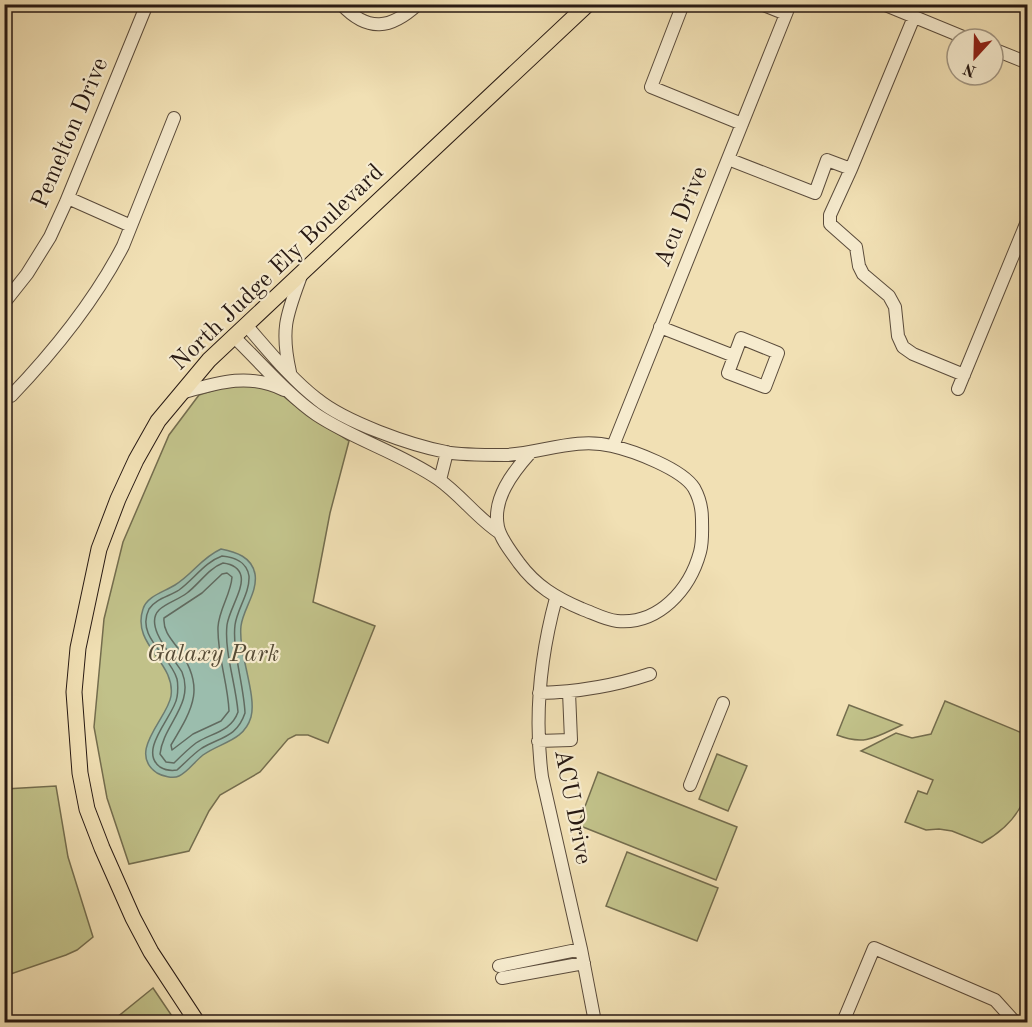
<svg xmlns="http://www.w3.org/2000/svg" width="1032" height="1027" viewBox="0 0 1032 1027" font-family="'Old Standard TT',serif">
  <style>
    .green { fill: #c1c189; stroke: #746d4e; stroke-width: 1.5 }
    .water { fill: #9bbdad; stroke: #6d7b6f; stroke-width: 1.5 }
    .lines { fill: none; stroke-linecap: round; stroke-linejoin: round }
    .shore { stroke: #616b60; stroke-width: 1.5 }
    .minor-casing { stroke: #5a4b3b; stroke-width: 14 }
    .major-casing { stroke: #271913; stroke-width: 17 }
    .minor { stroke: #f6ebce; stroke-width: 12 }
    .major { stroke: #f1e0b4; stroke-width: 15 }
    .labels { text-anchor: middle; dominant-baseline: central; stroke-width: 4.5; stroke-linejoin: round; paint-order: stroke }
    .street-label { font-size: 24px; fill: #271913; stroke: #f6ebce }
    .park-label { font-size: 24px; font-style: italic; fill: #554b36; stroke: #f6ebce }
  </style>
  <rect width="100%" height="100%" fill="#f1e0b4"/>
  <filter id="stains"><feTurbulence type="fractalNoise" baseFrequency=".00333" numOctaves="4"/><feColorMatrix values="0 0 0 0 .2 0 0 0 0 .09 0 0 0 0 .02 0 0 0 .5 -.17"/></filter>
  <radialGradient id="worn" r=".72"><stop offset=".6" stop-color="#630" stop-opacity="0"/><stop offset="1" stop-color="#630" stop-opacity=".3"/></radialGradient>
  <path class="green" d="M248,384L267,388L282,395L293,404L349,441L330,513L313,602L375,626L328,743L308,735H296L288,739L260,772L220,795L209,811L189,851L129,864L107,798L94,727L104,619L123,542L169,435L199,395L224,387Z
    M945,701L1027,735C1028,751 1030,770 1028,786C1023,812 1004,831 982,843L952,831L939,829L926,830L905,822L918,791L927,794L933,780L861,751L896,733L912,738L931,734Z
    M849,705L902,725C876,737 865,746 837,735Z
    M717,754L747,766L728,811L699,799Z
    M598,772L737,827L716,880L578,825Z
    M56,786L68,857L93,937L77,950L66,955L5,976V789Z
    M627,852L718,888L697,941L606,906Z
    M153,988L176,1022H113L116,1018Z"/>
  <path class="water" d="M221,549C236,552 252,557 255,574C258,592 243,609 241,626C238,652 257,695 251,717C244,741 221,742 203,755C195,761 188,772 179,776C173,779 162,776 157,773C126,752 168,718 171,696C176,662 131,645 143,609C147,596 164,592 175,585C193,574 201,558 221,549Z"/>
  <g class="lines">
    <path class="shore" d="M222,556C234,557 247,562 249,576C250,593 237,609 235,625C232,650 244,686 245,713C237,737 221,737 202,748C193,754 185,763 177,770C171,771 165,770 160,767C137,750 175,715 177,697C178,692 178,683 177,679C171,656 135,637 149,609C155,599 170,596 179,590C194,579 205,562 222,556Z
      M223,563C231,564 239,567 241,576C244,589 229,610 227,625C224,651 236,685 238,712C231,732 211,733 196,743C188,749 181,756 174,763L166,762L160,754C163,725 195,704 182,672C174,658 143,626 159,610C166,603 178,600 187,593C199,584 209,568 223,563Z
      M227,573L232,577C231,594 219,609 218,627C217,655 228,683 229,711L221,721L193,734L172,750L171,745C194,707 206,686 177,647C170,638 163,630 164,618L202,593L222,574Z"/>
    <g class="minor-casing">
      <path id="minor" d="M341,4C368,33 391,29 418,4
        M683,4L651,87L742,124
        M761,4L786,14
        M883,4L968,39
        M4,10L7,4
        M993,49L1028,63
        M728,159L815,193L827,160L851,169L830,215V224L856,247L859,266L863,274L889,296L895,307L898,336L903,347L913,354L964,375
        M851,169L914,17
        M68,198L131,226
        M4,303L27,274L50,237L66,202L147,4
        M246,325C268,350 291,379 317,399C345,422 410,445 446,452C459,455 492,455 506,455C542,453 576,437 612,446C634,451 682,469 694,488C699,497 702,509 702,519C702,530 703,541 700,552C690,589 659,625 617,621C606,620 593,613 582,609C556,598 536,586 519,563C512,553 501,540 498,527C492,499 513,472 530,453
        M660,327L734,356
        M233,336C258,360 289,396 317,415C355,440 400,453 438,479C461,495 477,518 500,533
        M741,338L778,353L765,387L728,373Z
        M290,372C280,328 287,314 302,273
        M958,389L1028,219
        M181,393C216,383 249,372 284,390
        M11,396C55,350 94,302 123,246L174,118
        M613,446L790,4
        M440,480L447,452
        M556,598C540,657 534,716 542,777L581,949L595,1022
        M539,693C576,692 614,686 650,674
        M538,741L571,740L569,692
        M690,785L723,703
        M499,966L581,949
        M502,978L584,963
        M843,1022L874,948L995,1000L1015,1022"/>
    </g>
    <g class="major-casing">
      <path id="major" d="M197,1022L151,952L133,918L102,848L87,809L80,773L74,692L78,648L99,549L118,499L136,460L158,421L209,360L588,4"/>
    </g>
    <use href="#minor" class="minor"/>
    <use href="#major" class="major"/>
  </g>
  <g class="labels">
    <g class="street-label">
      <text transform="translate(71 133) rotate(-67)">Pemelton Drive</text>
      <text transform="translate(682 217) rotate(-68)">Acu Drive</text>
      <text transform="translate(278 268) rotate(-44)">North Judge Ely Boulevard</text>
      <text transform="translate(572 807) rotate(79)">ACU Drive</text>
    </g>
    <g class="park-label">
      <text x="213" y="655">Galaxy Park</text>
    </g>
  </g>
  <rect width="1032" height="1027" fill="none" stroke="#f1e0b4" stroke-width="24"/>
  <rect x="6" y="6" width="1020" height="1015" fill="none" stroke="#271913" stroke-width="3"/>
  <rect x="12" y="12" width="1008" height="1003" fill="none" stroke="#271913" stroke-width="1.5"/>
  <g transform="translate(975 57) rotate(202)"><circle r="28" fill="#f6ebce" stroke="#a39783" stroke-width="1.5"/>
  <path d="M0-4.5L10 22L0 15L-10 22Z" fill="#8f2418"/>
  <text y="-9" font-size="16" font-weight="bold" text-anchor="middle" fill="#271913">N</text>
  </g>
  <rect width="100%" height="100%" filter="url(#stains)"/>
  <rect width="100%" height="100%" fill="url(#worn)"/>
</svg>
